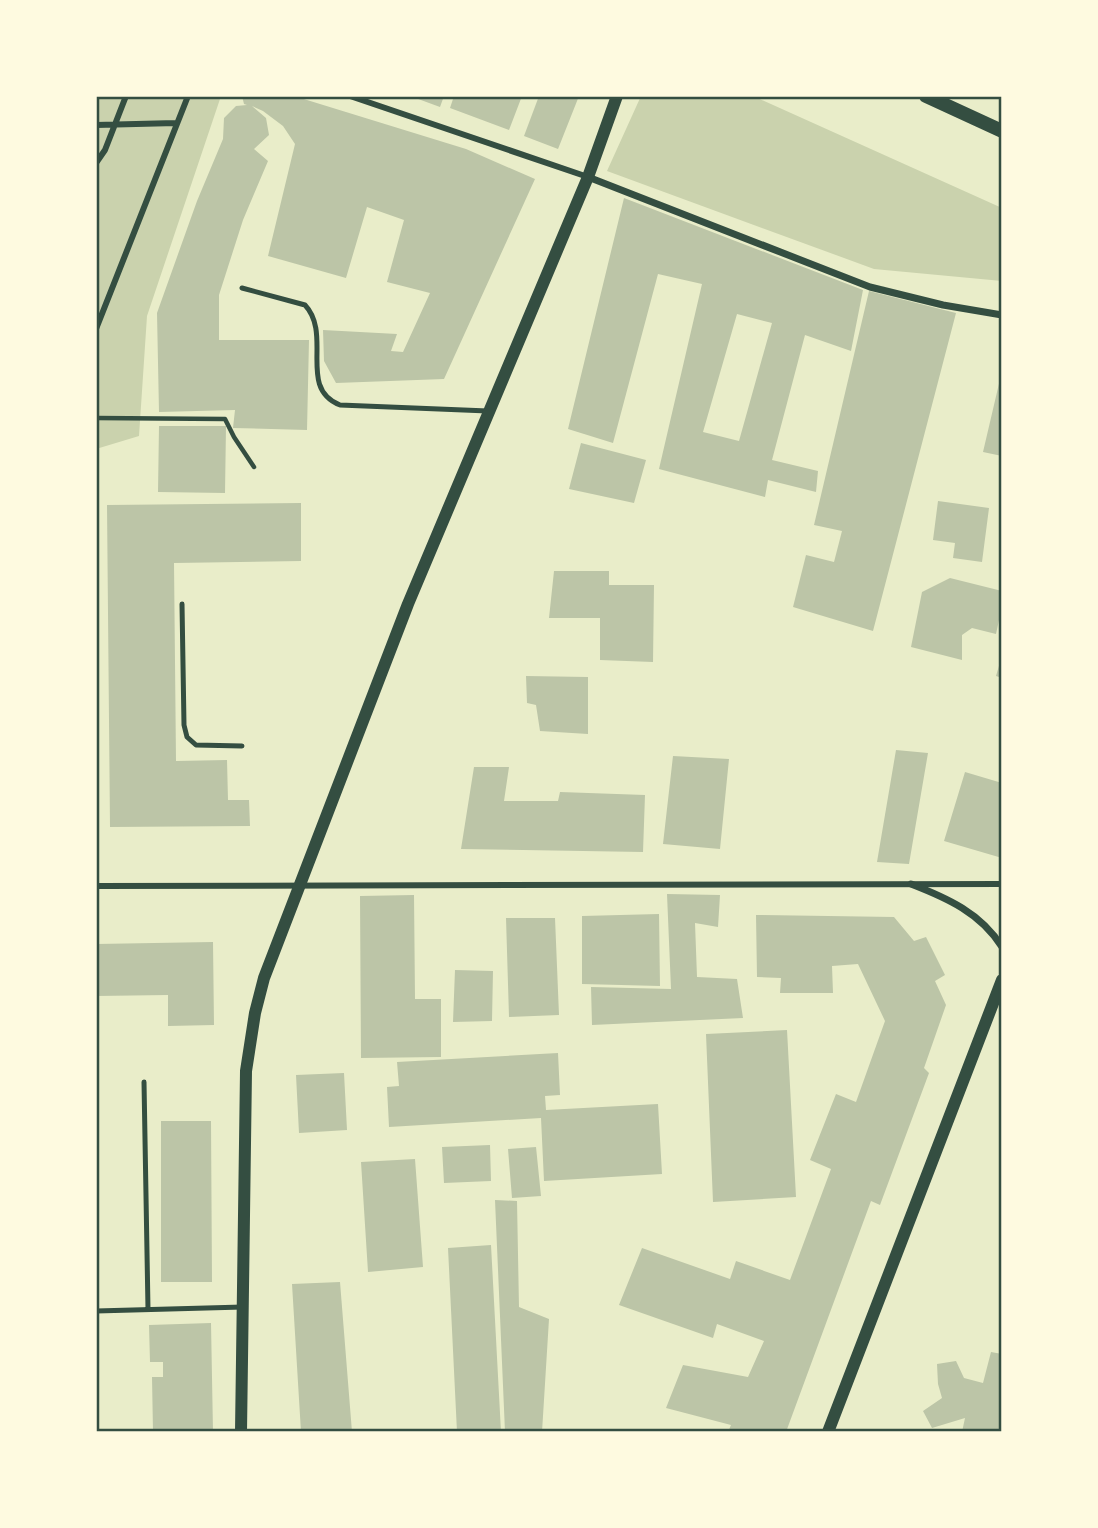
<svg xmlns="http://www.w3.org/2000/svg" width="1098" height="1528" viewBox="0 0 1098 1528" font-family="Manrope,sans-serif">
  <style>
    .green { fill: #cad2ad }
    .building { fill: #bcc5a7; fill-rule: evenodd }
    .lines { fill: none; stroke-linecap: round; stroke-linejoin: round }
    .path { stroke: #344e41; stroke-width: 4.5 }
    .service { stroke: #344e41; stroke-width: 5 }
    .pedestrian { stroke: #344e41; stroke-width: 6 }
    .minor { stroke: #344e41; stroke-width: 7 }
    .tertiary { stroke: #344e41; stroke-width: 12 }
    .secondary { stroke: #344e41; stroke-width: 14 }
    .neatline { fill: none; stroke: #344e41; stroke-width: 2.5 }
  </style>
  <rect width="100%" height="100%" fill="#e9edc9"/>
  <path class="green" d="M96,96H221L147,316L139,436L96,449Z
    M641,96H753L1002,208V281L874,269L607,171Z"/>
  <path class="building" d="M242,96H294L466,149L535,179L444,379L336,383L324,361L323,330L397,334L391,351L403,352L430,293L387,282L404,220L367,207L346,278L268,256L295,144L283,126L263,111L252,106L266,118L269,135L254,149L268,161L243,220L219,295V340H309L307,430L233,428L235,410L159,412L157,313L197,201L223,139L224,118L236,106L247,105L244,104Z
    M410,96H444L440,107Z
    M454,96H522L509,130L450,108Z
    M539,96H579L558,149L524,136Z
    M624,198L863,290L851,351L805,335L772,460L818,471L816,492L768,480L765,497L659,469L702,284L658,274L613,443L568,429ZM737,314L772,323L739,441L703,432Z
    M869,291L956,313L873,631L793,607L806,555L834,562L842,531L814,525Z
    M1001,375H1002V456L983,452Z
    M159,426H226L225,493L158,492Z
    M581,443L646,460L634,503L569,489Z
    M938,501L989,508L982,562L953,558L955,543L933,540Z
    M301,503V561L174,563L176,761L227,760L228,800H249L250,826L110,827L107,505Z
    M554,571H609V585H654L653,662L600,660V618H549Z
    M950,578L1002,591V606L996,634L972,628L962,635V660L911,647L922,592Z
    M1001,659H1002V678L996,676Z
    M526,676L588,677V734L540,731L536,705L527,703Z
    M896,750L928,753L909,864L877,862Z
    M673,756L729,759L720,849L663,844Z
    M474,767H509L504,801H558L560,792L645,795L643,852L461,849Z
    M965,772L1002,783V858L944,841Z
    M667,894L720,895L718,927L695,923L697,977L737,979L743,1018L592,1025L591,987L671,989Z
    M414,895L415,999H441V1057L361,1058L360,896Z
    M659,914L660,986L582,984V916Z
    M756,915L894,917L914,941L926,937L945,975L935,981L946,1005L924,1068L929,1073L880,1205L871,1201L786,1432H728L731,1425L666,1408L683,1365L748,1377L764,1341L717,1324L713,1338L619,1305L642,1248L730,1279L736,1261L790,1280L831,1169L810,1160L836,1094L856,1102L885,1021L858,964L832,966L833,993H780L781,978L757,977Z
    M506,918H555L559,1015L509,1017Z
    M213,942L214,1025L168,1026V995L96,996V944Z
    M455,970L493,971L492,1021L453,1022Z
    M787,1030L796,1197L713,1202L706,1034Z
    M558,1053L560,1095L545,1096L546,1110L658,1104L662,1174L544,1181L541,1118L389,1127L387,1087L399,1086L397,1062Z
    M344,1073L347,1130L299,1133L296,1075Z
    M161,1121H211L212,1282H161Z
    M490,1145L491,1181L444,1183L442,1147Z
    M536,1147L541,1196L512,1198L508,1149Z
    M415,1159L423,1267L368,1272L361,1162Z
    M495,1200L517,1201L519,1307L549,1319L542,1432H505Z
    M491,1245L501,1432H457L448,1248Z
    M340,1282L352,1432H301L292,1284Z
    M211,1323L213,1432H153L152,1377H163V1362H150L149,1325Z
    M991,1352L1002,1354V1432H962L965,1418L932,1428L923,1411L942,1398L938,1384L937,1364L956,1361L964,1378L983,1383Z"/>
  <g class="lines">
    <path class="path" d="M96,418L225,419L234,437L254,467"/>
    <path class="service" d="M242,288L305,305C333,335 297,388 340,405L488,411
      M182,604L184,725L187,737L196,745L242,746
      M144,1082L148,1309
      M96,1311L243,1307"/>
    <path class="pedestrian" d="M350,96L588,177
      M96,125L176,123
      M96,163L105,150L126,96
      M96,329L188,96
      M96,886L1002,884"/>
    <path class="minor" d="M588,177L870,287L943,305L1002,315
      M911,884C947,898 981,913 1002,947"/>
    <path class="tertiary" d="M241,1432L246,1071L255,1013L264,978L408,604L588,177L617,96
      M828,1432L1002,980"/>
    <path class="secondary" d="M926,96L1002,131"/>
  </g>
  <rect width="1098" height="1528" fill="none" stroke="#fefae0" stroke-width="196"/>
  <rect x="98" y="98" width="902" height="1332" class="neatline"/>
</svg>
